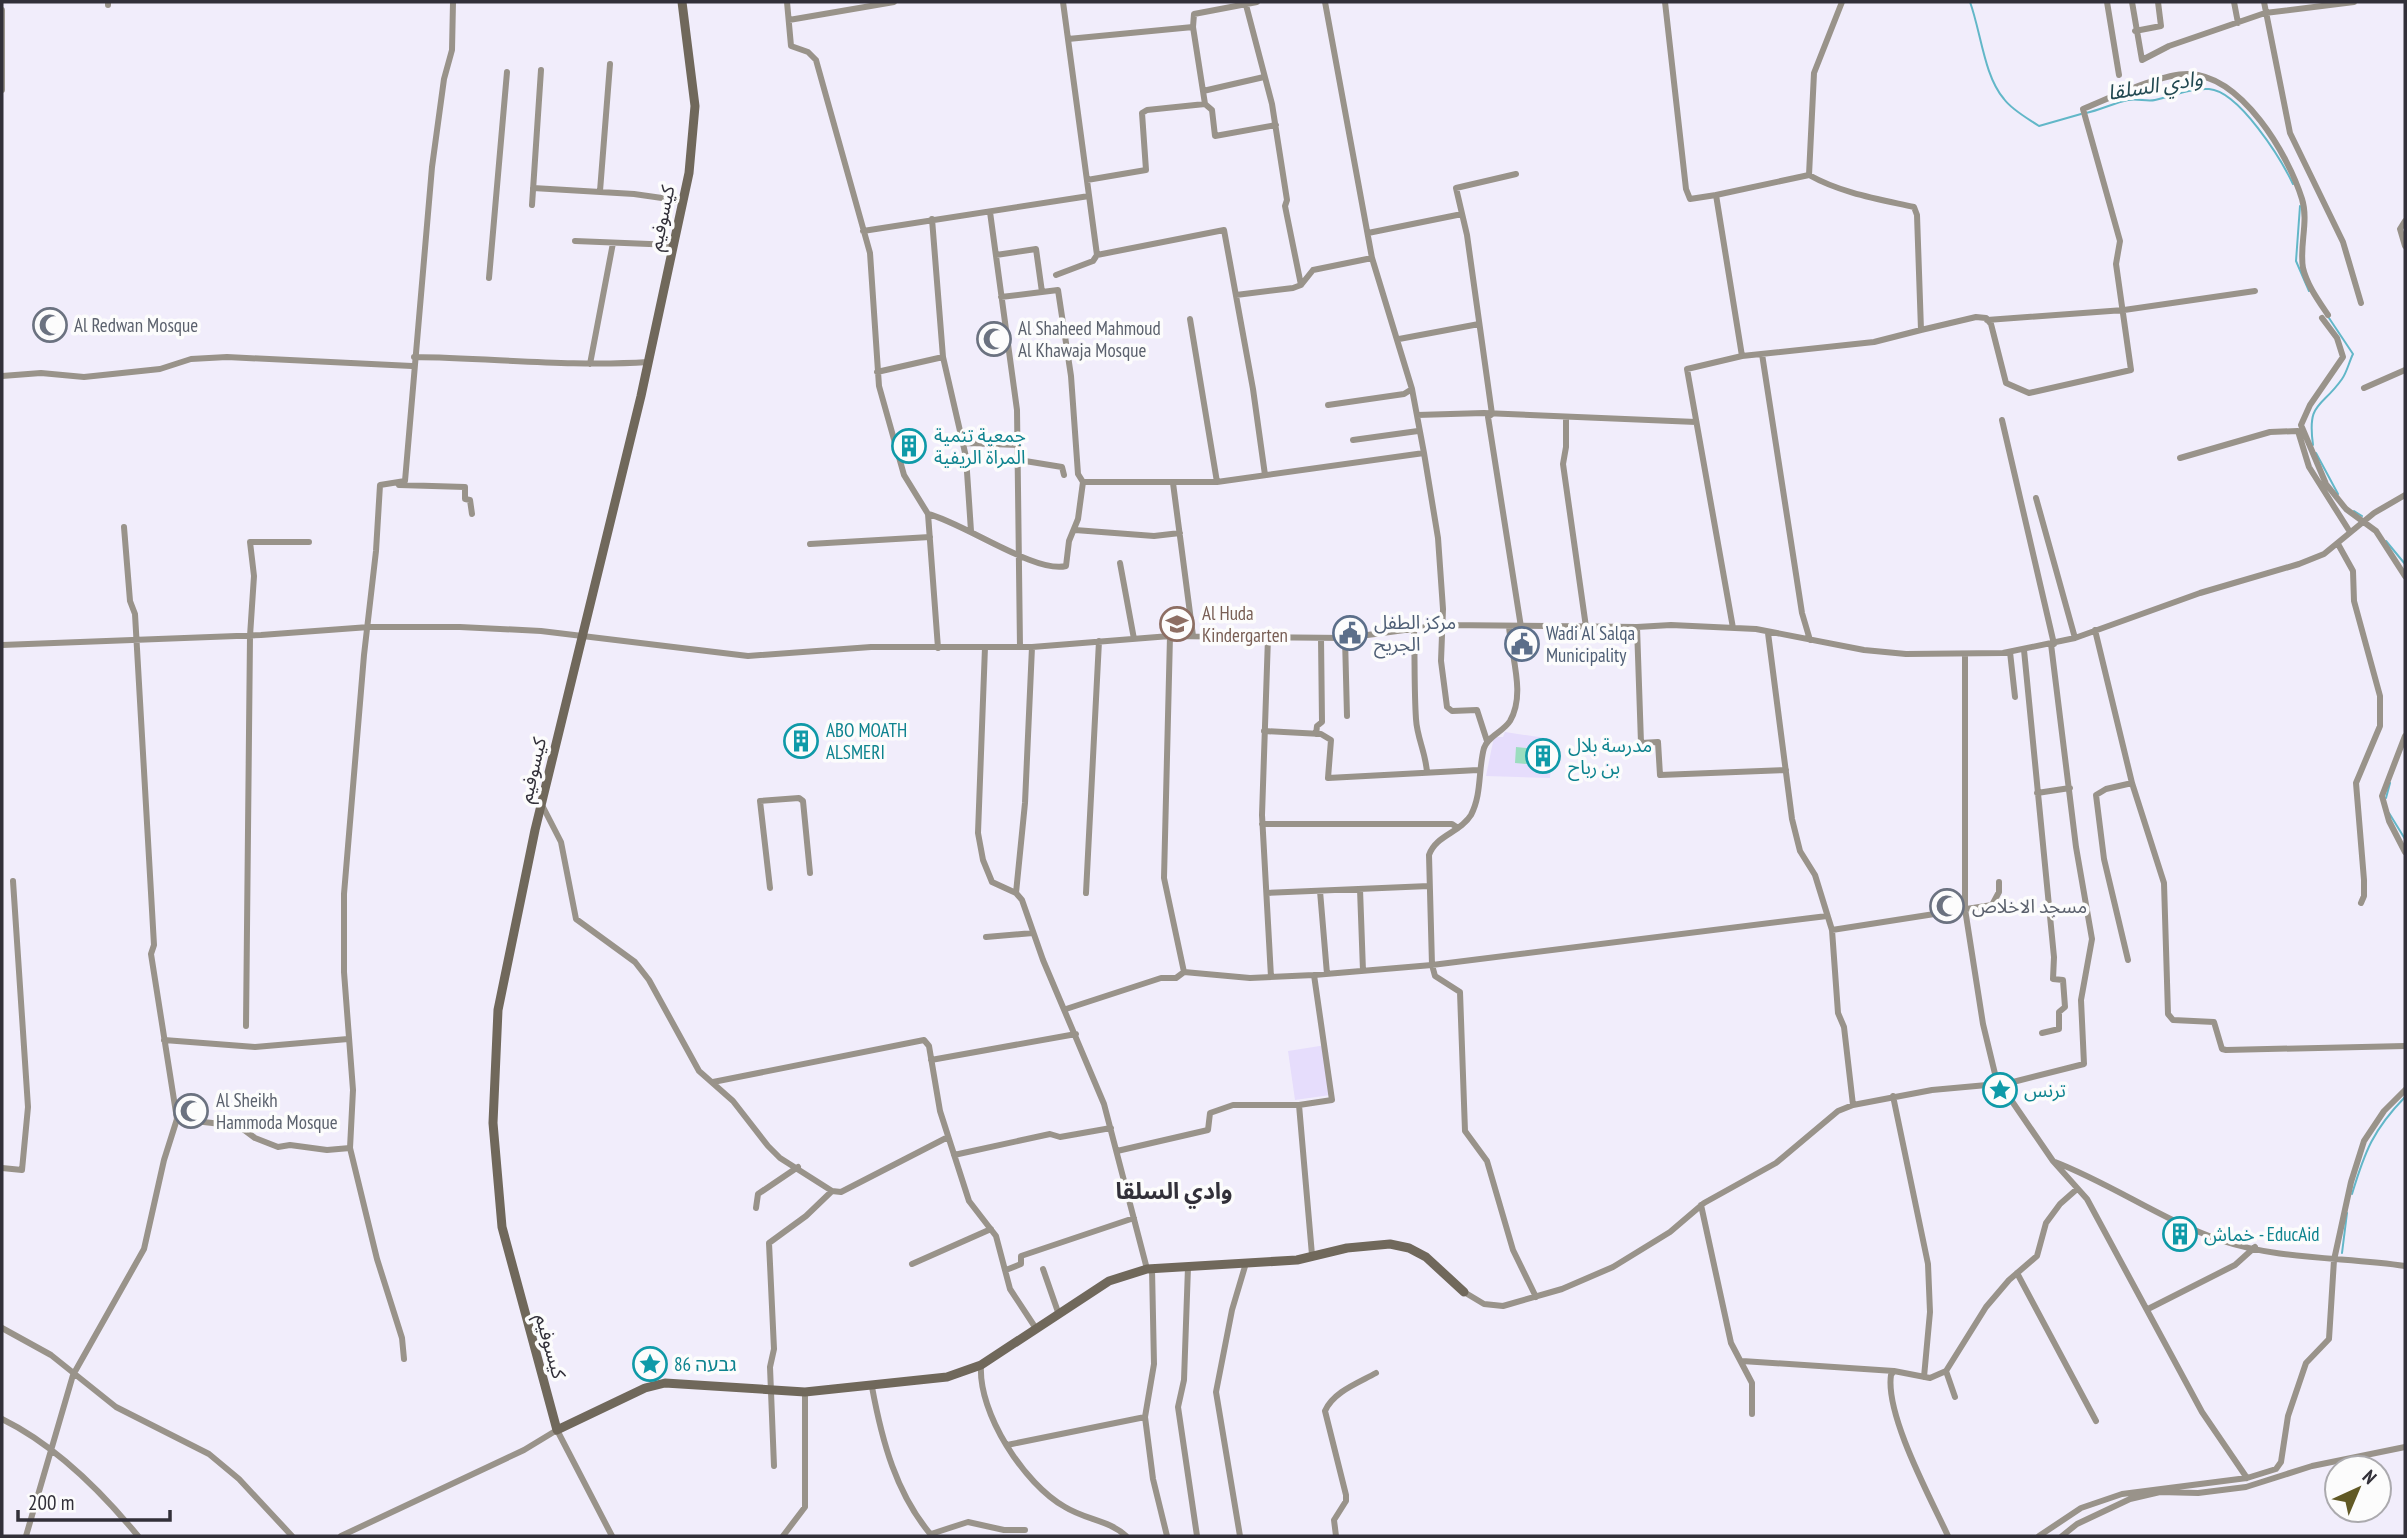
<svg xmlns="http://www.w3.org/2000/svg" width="2407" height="1538" viewBox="0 0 2407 1538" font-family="'PT Sans Narrow','Noto Sans Arabic','Noto Sans Hebrew',sans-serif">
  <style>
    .built { fill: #e6ddfc }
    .green { fill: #9bddbf }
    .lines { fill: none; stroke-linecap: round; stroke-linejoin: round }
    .stream { stroke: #62b7c8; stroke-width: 2 }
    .street { stroke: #99938a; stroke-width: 6 }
    .secondary { stroke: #70685b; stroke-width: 9 }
    .labels { text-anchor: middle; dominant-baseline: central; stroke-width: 7; stroke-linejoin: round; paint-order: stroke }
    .street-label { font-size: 19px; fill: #323039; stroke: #fcfcfc }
    .worship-label { font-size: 19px; fill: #5b616d; stroke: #fcfcfc; text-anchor: start }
    .culture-label { font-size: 19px; fill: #0d838f; stroke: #fcfcfc; text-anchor: start }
    .education-label { font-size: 19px; fill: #785e54; stroke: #fcfcfc; text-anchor: start }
    .service-label { font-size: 19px; fill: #4e5e75; stroke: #fcfcfc; text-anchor: start }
    .water-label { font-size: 21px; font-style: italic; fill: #214850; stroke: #fcfcfc }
    .quarter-label { font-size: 23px; font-weight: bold; fill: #323039; stroke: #fcfcfc }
  </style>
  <rect width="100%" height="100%" fill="#f1edfb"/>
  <path class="built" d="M1189,615L1190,633H1164L1163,616Z
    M1505,732L1552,739L1550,778L1486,776L1494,737H1503Z
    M1326,1045L1330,1095L1295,1100L1288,1051Z"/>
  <path class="green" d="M1516,747L1537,749L1536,765L1515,763Z"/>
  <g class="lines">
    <path class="stream" d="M1970,2C1981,32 1984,76 2004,99C2012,110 2027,118 2039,126L2081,114
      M2086,113C2100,110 2114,103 2128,100C2137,98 2147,102 2155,100C2173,96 2190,88 2209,89C2239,91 2281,159 2293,184
      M2300,206L2296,261L2309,291
      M2313,445C2307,401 2321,409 2342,379C2347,372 2349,362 2353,354L2329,318
      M2316,453L2338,494
      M2354,511L2362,516
      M2386,541L2405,564
      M2386,798L2390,783
      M2389,813L2405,839
      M2352,1194C2365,1151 2373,1130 2405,1097
      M2342,1253L2347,1213"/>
    <path class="street" d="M108,2V5
      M787,2L791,46L808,52L816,60L870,253L879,386L904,475L928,514L938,648
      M1325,2L1372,258L1412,389L1424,453L1438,538L1443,609L1441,661L1447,707L1452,711L1477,710L1487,741
      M1665,2L1686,189L1690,199L1716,195L1742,356L1687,369L1733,628
      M1842,2L1814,73L1809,175C1841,193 1878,199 1914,207L1917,215L1921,330L1976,317L1986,318L1991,324L2006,383L2029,393L2131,370L2116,264L2120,241L2083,109C2110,98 2162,73 2189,74C2242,76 2288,154 2302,199C2309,221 2299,246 2303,268C2307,285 2318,300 2328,315
      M2107,2L2119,75
      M2132,2L2142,60L2169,46L2265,13L2354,2
      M2234,2L2238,23
      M2264,2L2290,133L2343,242L2361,303
      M1246,5L1272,104L1287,200L1285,206L1301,285
      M2,10V90
      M789,20L894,2
      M1193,27L1205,104L1212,110L1215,136L1276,125
      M2135,31L2161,26L2158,2
      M1068,39L1193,27L1194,14L1257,2
      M1203,91L1264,77
      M1516,174L1456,188L1467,235L1492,414L1488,417L1491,436L1521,627
      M1087,180L1146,170L1142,113L1147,110L1205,104
      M533,188L634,194L683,201
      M600,191L610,64
      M1716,195L1809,175
      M532,205L541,70
      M990,212L1017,410L1020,647
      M932,219L943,357L966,457L971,531
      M2405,221L2400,229L2405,246
      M863,231L1089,196
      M1368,233L1462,214
      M575,241L674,245
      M996,255L1036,249L1042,292
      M1097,255L1224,230L1253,389L1265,475
      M1056,275L1093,261L1097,255L1063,2
      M489,278L507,72
      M1236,295L1293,288L1301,285L1313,270L1372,258
      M2322,318L2337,338L2343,357L2310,405L2301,425L2326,484L2346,509L2376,531L2405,576
      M1190,319L1217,482
      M1987,320L2124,310L2255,291
      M1399,339L1479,324
      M1762,354L1802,613L1810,640
      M1742,356L1874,342L1921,330
      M414,357C492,358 570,367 648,362
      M590,364L613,243
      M877,372L943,357
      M2,376L41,373L84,377L160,369L191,359L227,357L412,366
      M2364,388L2405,370
      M1328,405L1404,394L1412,389
      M1417,415L1484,413L1696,422
      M1566,417V447L1563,464L1586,627
      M2002,420L2054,644
      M1353,440L1418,431
      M963,443L1018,445
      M2180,458L2270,432L2298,431L2309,467L2350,532
      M1019,460L1062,467L1064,475
      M1083,482H1217L1424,453
      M1173,483L1193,636
      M399,485L465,487V499L470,500L472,514
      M2036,498L2075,638
      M928,514C962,522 1036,574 1066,566L1069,541L1078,519L1083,482L1078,474L1071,376L1058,290L1001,297
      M1075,530L1154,536L1180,533
      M810,544L930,537
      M2338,544L2353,571L2354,601L2380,696V726L2356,783L2364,880V896L2361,903
      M1120,563L1134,639
      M1509,626C1511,656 1526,694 1510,721C1503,732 1488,736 1484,748C1478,770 1482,794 1471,815C1460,833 1436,835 1429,855L1432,965L1435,976L1460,992L1465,1131L1487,1161L1513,1250L1536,1297
      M1637,627L1641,743L1658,742L1660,775L1786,770
      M1414,629C1415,659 1414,689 1416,719C1417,738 1426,753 1427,773
      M2095,630L2132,783L2164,883L2168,1014L2173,1020L2214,1022L2222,1049L2226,1050L2405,1046
      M1768,633L1792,819L1800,851L1815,875L1832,930L1838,1013L1844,1027L1853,1105
      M1170,636L1164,878L1184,972
      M1268,637L1262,815L1271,977
      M1345,638L1347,716
      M2,645L261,635L369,627H460L541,631L748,656L871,647H1032L1170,636L1345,638L1442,625L1637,627L1671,625L1756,629L1864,650L1906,654L2003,653L2075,638L2200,593L2299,564L2324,554L2374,513L2405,495
      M985,647L978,833L983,860L992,882L1016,893L1022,900L1043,960L1104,1104L1147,1269
      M2024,650L2054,957L2053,979L2063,980L2065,1007L2059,1012V1029L2042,1033
      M2010,652L2015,697
      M1965,655V909L1983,1024L1996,1078L2053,1161L2087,1199L2202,1412L2247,1478
      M1264,731L1321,734L1331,740L1328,778L1478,770
      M1316,734L1317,726L1322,722L1321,638
      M2405,736L2382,796L2389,821L2405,852
      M2037,793L2070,788
      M543,807L561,842L576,919L635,962L649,980L699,1071L733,1101L768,1146L780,1158L832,1191L841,1192L948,1137
      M1262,824H1452L1458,828
      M770,888L760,801L799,798L803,801L810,873
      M1360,889L1363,971
      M1320,891L1327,974
      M1016,893L1025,803L1032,647
      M1086,893L1099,641
      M1267,893L1429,886
      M1832,930L1992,905L1999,892V882
      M986,937L1033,933
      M2128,960L2104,859L2096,795L2106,789L2132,783
      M1314,975L1432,965L1827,916
      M1066,1009L1161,978H1176L1184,972L1250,978L1314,975L1332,1100L1299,1105L1312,1255
      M246,1026L250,636L254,576L250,542H309
      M164,1040L255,1047L348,1039
      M931,1060L1076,1034
      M713,1082L924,1040L929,1046L940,1111L969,1201L996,1236L1010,1289L1035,1327
      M1893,1096L1928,1264L1930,1312L1924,1377
      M177,1119L239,1126L255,1138L278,1147L290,1145L327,1150L350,1148
      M1117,1151L1208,1130L1210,1113L1233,1105H1299
      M954,1155L1050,1134L1060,1137L1111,1128
      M2055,1162C2112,1184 2162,1220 2220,1240C2279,1260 2344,1257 2405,1266
      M2,1168L22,1170L28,1107L13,881
      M1701,1205L1731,1343L1752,1383V1414
      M756,1208L758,1194L798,1167
      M912,1264L991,1229
      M1188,1267L1184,1380L1178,1407L1197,1536
      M1043,1269L1058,1312
      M1006,1270L1021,1264V1256L1134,1218
      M2017,1273L2096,1421
      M1464,1292L1484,1304L1503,1306L1562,1289L1613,1267L1670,1232L1704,1203L1776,1163L1838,1111L1853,1105L1932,1090L2009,1083L2084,1064L2081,1000L2092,939L2076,847L2051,644
      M2148,1309L2235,1265L2255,1247
      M2,1328L51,1355L116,1407L209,1454L239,1479L292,1536
      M404,1359L402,1338L377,1259L350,1148L353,1090L344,972V894L364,655L376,551L380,485L405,481L432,167L444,79L452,50L453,2
      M1742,1361L1894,1371
      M981,1365C978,1413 1024,1484 1065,1507C1086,1520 1109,1520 1126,1536
      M1946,1371L1955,1397
      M872,1387C882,1441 896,1494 932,1536
      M1145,1417L1153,1479L1167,1536
      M2,1419C55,1445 101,1491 138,1536
      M1007,1445L1145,1417L1154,1364L1152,1269
      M774,1466L770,1367L774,1349L769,1243L806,1216L832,1191
      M931,1534L968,1522L1004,1530H1025
      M26,1536L73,1375L144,1249L164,1160L177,1119L151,954L154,945L135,614L130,601L124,527
      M341,1536L524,1450L557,1430L612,1536
      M783,1536L805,1507V1392
      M1240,1536L1216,1392L1232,1310L1246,1263
      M1336,1536L1334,1520L1346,1501V1495L1325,1411C1333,1392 1358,1383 1376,1373
      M1948,1536C1931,1499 1885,1415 1891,1375L1894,1371L1930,1378L1946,1371L1986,1307L2009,1280L2037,1256L2046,1223L2060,1204L2077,1189
      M2039,1536L2081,1508L2122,1494L2247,1478L2276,1469L2281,1462L2288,1416L2306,1363L2329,1339L2334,1260L2351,1182L2364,1141L2384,1111L2405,1090
      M2062,1536L2077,1524L2130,1499L2160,1492L2198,1493L2246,1487L2312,1466L2405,1447"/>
    <path class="secondary" d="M682,2L695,106L689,173L641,396L535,830L498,1010L493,1123L502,1227L557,1430L645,1388L665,1383L805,1392L947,1377L981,1365L1109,1281L1147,1269L1297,1260L1347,1248L1390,1244L1409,1248L1426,1257L1464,1292"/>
  </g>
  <defs>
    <g id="mosque-ring" transform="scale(1.75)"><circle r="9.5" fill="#fcfcfc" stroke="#6b7280" stroke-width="1.5"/><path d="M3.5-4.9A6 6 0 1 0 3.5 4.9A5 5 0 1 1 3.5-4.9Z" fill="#6b7280"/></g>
    <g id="building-ring" transform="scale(1.75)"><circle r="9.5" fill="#fcfcfc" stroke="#0f9aa8" stroke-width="1.5"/><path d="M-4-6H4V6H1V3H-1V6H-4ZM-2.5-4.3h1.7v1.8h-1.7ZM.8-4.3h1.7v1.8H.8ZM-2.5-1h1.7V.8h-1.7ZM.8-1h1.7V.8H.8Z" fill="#0f9aa8"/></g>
    <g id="school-ring" transform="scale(1.75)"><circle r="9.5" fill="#fcfcfc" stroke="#8d6e63" stroke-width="1.5"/><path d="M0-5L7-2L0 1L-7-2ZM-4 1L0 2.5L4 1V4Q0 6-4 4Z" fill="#8d6e63"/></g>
    <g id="civic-ring" transform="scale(1.75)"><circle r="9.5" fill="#fcfcfc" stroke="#5c6f8a" stroke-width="1.5"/><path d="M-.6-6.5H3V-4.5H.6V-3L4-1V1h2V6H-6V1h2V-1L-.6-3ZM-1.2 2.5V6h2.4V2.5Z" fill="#5c6f8a"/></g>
    <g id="sight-ring" transform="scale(1.75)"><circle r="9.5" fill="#fcfcfc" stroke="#0f9aa8" stroke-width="1.5"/><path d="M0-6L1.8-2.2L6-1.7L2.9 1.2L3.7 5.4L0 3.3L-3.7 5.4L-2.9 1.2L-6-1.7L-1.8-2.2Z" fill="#0f9aa8"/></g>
  </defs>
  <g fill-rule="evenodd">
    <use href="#mosque-ring" x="50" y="325"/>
    <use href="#mosque-ring" x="994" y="339"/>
    <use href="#building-ring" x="909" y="446"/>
    <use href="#school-ring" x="1177" y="624"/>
    <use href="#civic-ring" x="1350" y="633"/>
    <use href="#civic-ring" x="1522" y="644"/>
    <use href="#building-ring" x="801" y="741"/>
    <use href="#building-ring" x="1543" y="756"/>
    <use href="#mosque-ring" x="1947" y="906"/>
    <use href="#sight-ring" x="2000" y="1090"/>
    <use href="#mosque-ring" x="191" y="1111"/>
    <use href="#building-ring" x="2180" y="1234"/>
    <use href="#sight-ring" x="650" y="1364"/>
  </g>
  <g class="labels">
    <g class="street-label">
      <text transform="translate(661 218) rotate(-78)">كيسوفيم</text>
      <text transform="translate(532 770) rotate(-77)">كيسوفيم</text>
      <text transform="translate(551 1346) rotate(74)">كيسوفيم</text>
    </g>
    <g class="worship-label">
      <text x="74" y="325">Al Redwan Mosque</text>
      <text x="1018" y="328">Al Shaheed Mahmoud<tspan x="1018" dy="22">Al Khawaja Mosque</tspan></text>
      <text x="1972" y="906">مسجد الاخلاص</text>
      <text x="216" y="1100">Al Sheikh<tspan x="216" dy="22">Hammoda Mosque</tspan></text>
    </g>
    <g class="culture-label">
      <text x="934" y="435">جمعية تنمية<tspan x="934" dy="22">المراة الريفية</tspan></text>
      <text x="826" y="730">ABO MOATH<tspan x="826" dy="22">ALSMERI</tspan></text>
      <text x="1568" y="745">مدرسة بلال<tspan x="1568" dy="22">بن رباح</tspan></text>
      <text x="2024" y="1090">ترنس</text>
      <text x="2204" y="1234">خماش - EducAid</text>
      <text x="674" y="1364">גבעה 86</text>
    </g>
    <g class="education-label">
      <text x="1202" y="613">Al Huda<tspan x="1202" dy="22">Kindergarten</tspan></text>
    </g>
    <g class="service-label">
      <text x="1374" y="622">مركز الطفل<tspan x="1374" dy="22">الجريح</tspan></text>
      <text x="1546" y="633">Wadi Al Salqa<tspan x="1546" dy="22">Municipality</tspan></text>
    </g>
    <g class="water-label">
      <text transform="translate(2155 85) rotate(-9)">وادي السلقا</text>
    </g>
    <g class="quarter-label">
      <text x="1174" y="1190">وادي السلقا</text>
    </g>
  </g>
  <rect width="2407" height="1538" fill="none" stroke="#323039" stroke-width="7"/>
  <g transform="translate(2358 1489) rotate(44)"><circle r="33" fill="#fcfcfc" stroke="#abaaae" stroke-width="2"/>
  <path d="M0-5L12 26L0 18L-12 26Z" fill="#615925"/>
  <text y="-10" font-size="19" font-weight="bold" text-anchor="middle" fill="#323039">N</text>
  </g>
  <path d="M18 1510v10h152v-10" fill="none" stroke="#323039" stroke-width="3.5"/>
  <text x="28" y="1510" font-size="21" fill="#323039" stroke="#fcfcfc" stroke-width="5" paint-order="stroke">200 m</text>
</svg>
